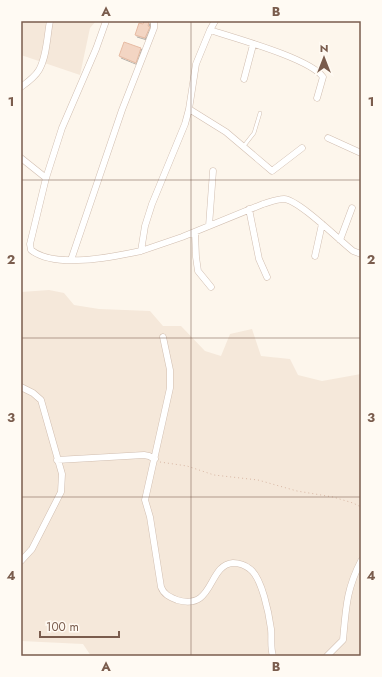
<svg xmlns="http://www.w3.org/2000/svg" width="382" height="677" viewBox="0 0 382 677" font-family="Jost,sans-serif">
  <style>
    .residential { fill: #f5e8da }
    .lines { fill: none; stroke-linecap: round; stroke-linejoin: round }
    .stream { stroke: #a5d3da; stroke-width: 1.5 }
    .building { fill: #f3d5c3; stroke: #e6bba3; filter: url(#shadow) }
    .service-casing { stroke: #d1beb0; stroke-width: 4 }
    .minor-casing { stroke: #d1beb0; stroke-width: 7 }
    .path { stroke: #d9b8a5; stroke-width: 1; stroke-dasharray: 1 3; stroke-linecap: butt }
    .service { stroke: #fff; stroke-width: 3 }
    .minor { stroke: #fff; stroke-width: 6 }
    .grid { fill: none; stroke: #7a5c4d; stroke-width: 1; stroke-opacity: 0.55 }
    .neatline { fill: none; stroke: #7a5c4d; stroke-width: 1.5 }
    .grid-label { font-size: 13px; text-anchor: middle; font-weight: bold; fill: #7a5c4d }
  </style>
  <defs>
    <filter id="shadow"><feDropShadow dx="2" dy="2" stdDeviation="0" flood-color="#0004"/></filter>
  </defs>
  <rect width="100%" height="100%" fill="#fdf6ec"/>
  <path class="residential" d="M21,21H96L90,28L80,75L21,55Z
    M49,290L64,293L74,305L99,309L150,311L163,326H181L205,351L221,356L230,334L252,329L261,356L290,359L298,375L322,381L361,374V656H91L83,644L21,641V292Z"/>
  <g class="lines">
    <path class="stream" d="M23,656H29"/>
  </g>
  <path class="building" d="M144,21L149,22L148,26L150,27L145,38L135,35L139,23L143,24Z
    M124,42L141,48L136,63L119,56Z"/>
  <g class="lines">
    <g class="service-casing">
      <path id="service" d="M243,147L254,133L260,113"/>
    </g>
    <g class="minor-casing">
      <path id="minor" d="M106,21L96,49L62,128L46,178L30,244L31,250C55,269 113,257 141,251L145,226L152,204L185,124L189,109L196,64L210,30L215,21
        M210,30C234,38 309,58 323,77L317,98
        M244,79L253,45
        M21,87C28,82 35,77 39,70C47,56 47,36 50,21
        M189,109L226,132L272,171L302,148
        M328,138L361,153
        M21,158L46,178
        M249,209L259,259L267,277
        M209,226L213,171
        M195,232L196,257L198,271L211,287
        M340,240L352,208
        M141,251L182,237L263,204C270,202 277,199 284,199C299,200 339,240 353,251L361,254
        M315,256L322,224
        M71,260L122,110L154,28V21
        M163,337L170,370V388L145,500L150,517L161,587C164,595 170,597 177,600C215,611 207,565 233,563C239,563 245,565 250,569C262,578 269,614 271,629C272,638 270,647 273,656
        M21,387L33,393L41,400L62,474L61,492L32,549L21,561
        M57,460L144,455L149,456L155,459
        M327,656L343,640C346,609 346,590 361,561"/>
    </g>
    <path class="path" d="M160,462L187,466L214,475L258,480L297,491L333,497L353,503L361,507"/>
    <use href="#service" class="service"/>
    <use href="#minor" class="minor"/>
  </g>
  <path class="grid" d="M191,21V656M21,180H361M21,338H361M21,497H361"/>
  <rect width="382" height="677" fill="none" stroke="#fffaf3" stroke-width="44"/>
  <g transform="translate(324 58)" stroke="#fffaf3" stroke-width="3" paint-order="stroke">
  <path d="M0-3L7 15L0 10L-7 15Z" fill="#7a5c4d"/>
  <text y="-6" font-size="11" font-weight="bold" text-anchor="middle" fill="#7a5c4d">N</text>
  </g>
  <path d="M40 631v6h79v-6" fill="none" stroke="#7a5c4d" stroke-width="2"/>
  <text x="46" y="631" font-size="12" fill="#7a5c4d" stroke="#fffaf3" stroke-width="3" paint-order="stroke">100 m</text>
  <rect x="22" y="22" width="338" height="633" class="neatline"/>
  <g class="grid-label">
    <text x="106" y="16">A</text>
    <text x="276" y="16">B</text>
    <text x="11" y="106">1</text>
    <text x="371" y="106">1</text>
    <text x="11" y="264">2</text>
    <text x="371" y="264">2</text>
    <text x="11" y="422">3</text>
    <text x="371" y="422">3</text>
    <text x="11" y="580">4</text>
    <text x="371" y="580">4</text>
    <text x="106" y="671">A</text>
    <text x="276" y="671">B</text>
  </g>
</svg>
